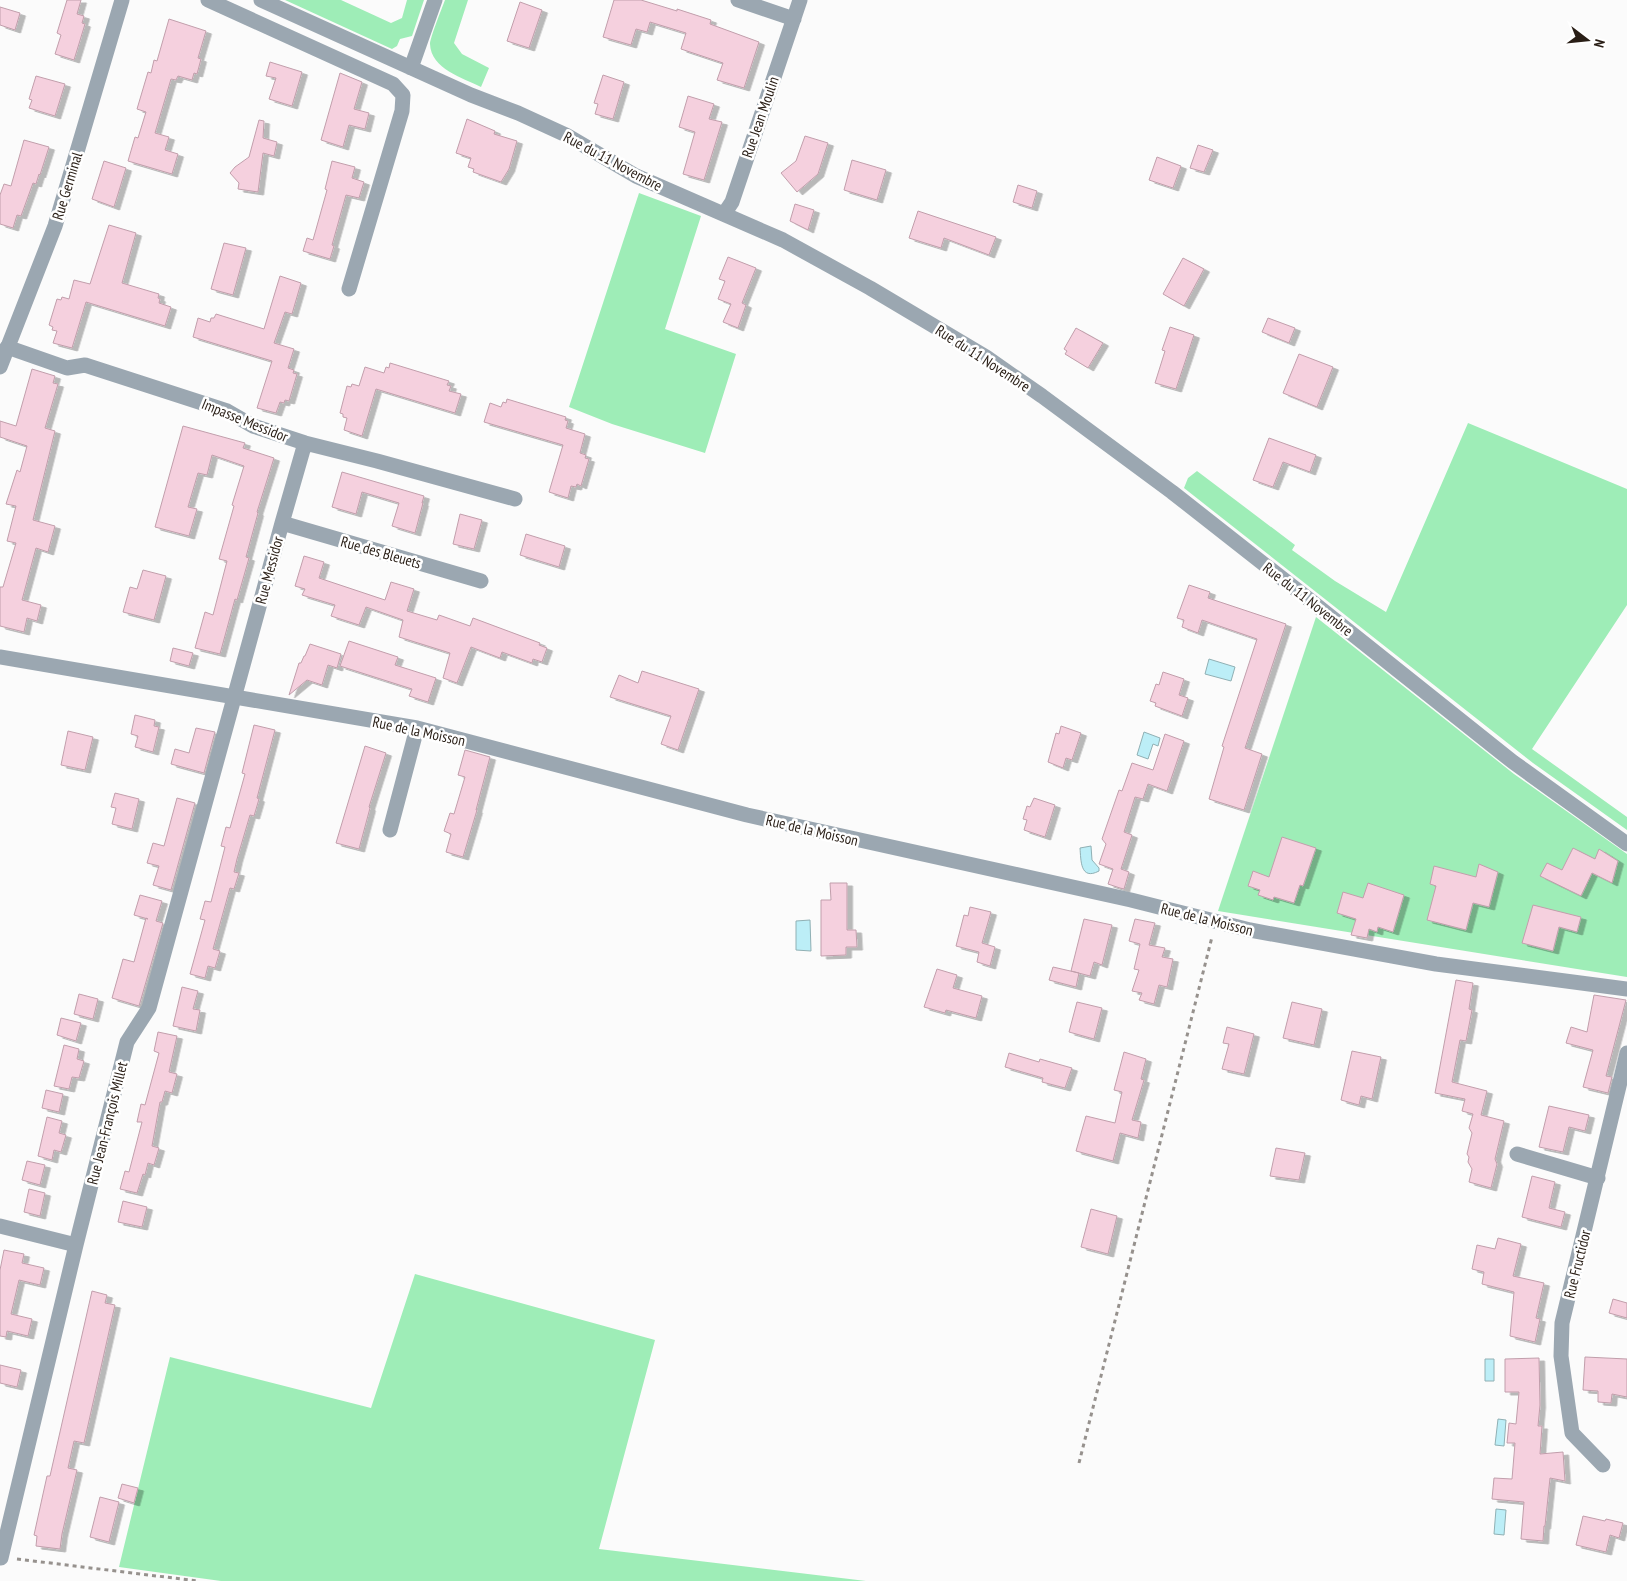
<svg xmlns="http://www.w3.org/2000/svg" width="1627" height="1581" viewBox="0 0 1627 1581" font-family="'PT Sans Narrow',sans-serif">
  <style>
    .green { fill: #9eedb7 }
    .water { fill: #bceef7; stroke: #90b0b4 }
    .building { fill: #f5d0de; stroke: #c19eab; filter: url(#shadow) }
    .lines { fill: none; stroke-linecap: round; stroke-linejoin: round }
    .path { stroke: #96918d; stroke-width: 3; stroke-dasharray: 4 4; stroke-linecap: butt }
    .minor { stroke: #9ba7b1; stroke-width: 15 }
    .labels { text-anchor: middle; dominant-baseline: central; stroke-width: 5; stroke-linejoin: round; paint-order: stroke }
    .street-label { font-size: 15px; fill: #291e16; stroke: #fff }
  </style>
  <defs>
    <filter id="shadow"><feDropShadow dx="5.5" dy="3" stdDeviation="0" flood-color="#0004"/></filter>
  </defs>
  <rect width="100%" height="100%" fill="#fbfbfb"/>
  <path class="green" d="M285,0H341L391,23L402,18L407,0H424L412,36L400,39L397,46L392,49Z
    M445,0H468L454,43L462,54L489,68L481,87C463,78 431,69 430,44C430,38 442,8 445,0Z
    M639,193L701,216L665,329L736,354L705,453L612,424L569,407Z
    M1468,423L1627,489V605L1532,749L1627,817V830L1533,763L1184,488L1188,478L1197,471L1295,545L1292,550L1335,581L1386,612Z
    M1316,617L1514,774L1627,854V977L1218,911Z
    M415,1274L655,1340L599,1549L866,1581H221L119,1567L170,1357L371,1408Z"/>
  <path class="water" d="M1209,659L1235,667L1231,681L1205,674Z
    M1144,732L1160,738L1158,746L1153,744L1148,759L1137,755Z
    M1091,846L1092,860L1099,868V871C1080,881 1081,860 1080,848Z
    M810,920L811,951L796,950V921Z
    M1485,1359H1494V1381H1485Z
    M1498,1419L1506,1420L1504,1446L1495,1445Z
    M1496,1509L1506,1510L1504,1535L1494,1534Z"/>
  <path class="building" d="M67,0H81L77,14L84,16L82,23L85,24L74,60L55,54L61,35L57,33Z
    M614,0H641L677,11V9L711,20L710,24L759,42L744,88L717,80L723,63L681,49L686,33L650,22L647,32L636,29L631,45L603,37Z
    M520,2L542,10L529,48L507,41Z
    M0,7L20,13L15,30L0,25Z
    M169,19L206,31L198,58L201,59L197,74L194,73L192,80L178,76L176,80L171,79L155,133L169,137L165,150L178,154L172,174L128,161L135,137L138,138L146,112L137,109L148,72L151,73L154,60L157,61Z
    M270,62L302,72L292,106L269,99L276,78L266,76Z
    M340,73L362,82L354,109L369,113L365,129L349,125L343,147L321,140Z
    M603,75L624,82L613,119L595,114L598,104L594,103Z
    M36,76L65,84L55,116L29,108L32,100L29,99Z
    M688,96L714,104L709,119L722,122L704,180L683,174L695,132L679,127Z
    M467,119L495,131L494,134L517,141L509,169L501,182L473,172L474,169L468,167L471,158L456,153Z
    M259,120L264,121L263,138L277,142L274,156L263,153L258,192L238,189L239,183L230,173L235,167L249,157Z
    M805,136L828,143L818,174L797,192L781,173L796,161Z
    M24,140L49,147L40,175L39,174L36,184L33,183L21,216L17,215L13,228L0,224V195L4,184L11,186Z
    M1198,145L1213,150L1204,172L1190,168Z
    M1157,157L1181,166L1173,188L1149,180Z
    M852,160L886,170L877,200L844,190Z
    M104,161L126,168L114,207L92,199Z
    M332,161L355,167L352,178L364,182L359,198L346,195L332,245L334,246L330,259L303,251L307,238L313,240L327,190L325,189Z
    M1018,185L1037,191L1032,208L1013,202Z
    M795,204L814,210L808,230L790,221Z
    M918,211L996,237L989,255L944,238L941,248L909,238Z
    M109,225L136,233L122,283L159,294L158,298L160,299L159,303L171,307L165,326L86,302L72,348L53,343L57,331L52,330L53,327L49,325L57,299L61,300L62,297L69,299L74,280L90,284Z
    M224,243L246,248L233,295L211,289Z
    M728,257L756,268L742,303L746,305L738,328L723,322L731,304L718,299L725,281L719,279Z
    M1183,258L1204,269L1184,306L1163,294Z
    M280,276L301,283L292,314L285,312L274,343L294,349L288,368L294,370L293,373L297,374L289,401L285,400L284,403L280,402L276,413L257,408L272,361L193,337L198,318L210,322L211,318H214L216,314L264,329Z
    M1268,318L1295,328L1289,343L1262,332Z
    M1170,327L1194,335L1176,389L1155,383L1165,351L1162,350Z
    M1076,328L1103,343L1088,368L1065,354L1067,351L1064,349Z
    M1299,354L1333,367L1317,407L1283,393Z
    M390,363L449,381L447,385L451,386L449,391L461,394L455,413L376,389L362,436L344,430L347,418L343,417V414L340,413L347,386L351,387L352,384L359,386L365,367L384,373L386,367L389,368Z
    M32,369L55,376L53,383L58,384L45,428L55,431L33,520L55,526L48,552L36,548L22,600L41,605L37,621L27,618L24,632L0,626V587H3L16,543L7,541L16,506L6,504L17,470L20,472L27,446L0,437V421L16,426Z
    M507,399L566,417L565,420L568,421L566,428L585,434L580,453L586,455L585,458L589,459L581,486L577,484L576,487L571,486L568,498L549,492L563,445L484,422L490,403L501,407L503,402L506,403Z
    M183,426L245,443L243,448L274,458L257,512L258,513L246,557L249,558L237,600L235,599L220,654L195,648L205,612L213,615L227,561L219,559L234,506L232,505L244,466L212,455L207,475L198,473L188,507L197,509L189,536L155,527Z
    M1269,438L1316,455L1310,472L1283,462L1273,487L1253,480Z
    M342,472L424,496L422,503H423L415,533L392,526L399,503L362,492L356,514L332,507Z
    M460,514L482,520L474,549L453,544Z
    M526,534L565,546L559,567L520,555Z
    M304,556L324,562L319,578L385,600L391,582L414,589L407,611L437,620L439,615L470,626L473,618L540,643L539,645L547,648L542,662L533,659L532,663L502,652L500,658L471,647L457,683L443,678L450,653L399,637L403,620L366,607L359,625L331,616L335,605L302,595L305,589L295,586Z
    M143,570L166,576L154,620L123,612L130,587L137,589Z
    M1189,585L1210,592L1208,598L1286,624L1245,748L1262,754L1244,810L1209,799L1224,747L1222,746L1257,639L1202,620L1198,633L1182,627L1184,620L1177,618Z
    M349,641L398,657L395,665L436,678L428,702L409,696L412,689L340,666Z
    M310,644L341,654L337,668L328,665L322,685L307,680L289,695L299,663H301L304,656H305Z
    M173,648L193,653L189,666L170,661Z
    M642,671L699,689L678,750L661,744L671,716L610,697L619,675L638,683Z
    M1163,672L1184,679L1179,695L1188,698L1182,716L1155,706L1156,703L1150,701L1156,684L1159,685Z
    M135,715L155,720L154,726L159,727L153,752L135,747L138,736L131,734Z
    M254,725L275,730L257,798L259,799L254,816L250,815L237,859L234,872L239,873L234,889L230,888L213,949L220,951L215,968L208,966L205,978L190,974L205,920L200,919L205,901L211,902L225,847L221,846L226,827L230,828L245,774L242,773Z
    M1061,726L1081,733L1072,760L1066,758L1063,768L1048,762L1056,733L1059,734Z
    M196,728L215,732L204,773L171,764L175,749L189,753Z
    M68,731L93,737L85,770L61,765Z
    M1165,734L1184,741L1167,791L1148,784L1143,799L1135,797L1124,832L1132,835L1121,869L1129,872L1124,889L1120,888L1108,884L1113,869L1099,864L1106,844L1102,839L1119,790L1122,791L1132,763L1153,770Z
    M365,746L386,753L369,807L370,808L359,849L336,843Z
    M465,750L490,757L476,810H477L463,857L446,852L451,834L444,831L450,813L454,814L465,777L458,775Z
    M115,793L139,799L132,829L112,824L116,808L111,807Z
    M177,798L195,803L171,890L153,885L159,866L147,863L153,843L164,846Z
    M1034,798L1055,805L1045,837L1024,830L1027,820L1023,819L1027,806L1030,807Z
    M1282,837L1316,848L1303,886L1300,885L1294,903L1274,897L1273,900L1258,895L1260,890L1248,886L1253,871L1269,877Z
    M1573,848L1595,859L1599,849L1618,861L1612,883L1592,873L1581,896L1540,876L1547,863L1562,870Z
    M1479,864L1498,872L1489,907L1473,903L1466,930L1427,920L1436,886L1430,884L1434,866L1476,877Z
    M830,883H847V930H856L857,947H846V955L821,956V900H831Z
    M1368,883L1404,895L1393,932L1378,927L1377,932L1369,929L1367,938L1351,935L1356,919L1337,913L1343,892L1363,898Z
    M140,895L162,901L156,921L163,923L139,1006L112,998L123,959L134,962L146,918L148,919L134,915Z
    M1533,905L1581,917L1577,932L1559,927L1553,951L1522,943Z
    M970,907L991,912L982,943L995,947L990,966L977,962L979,952L956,946L964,915L968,916Z
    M1084,919L1112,925L1102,965L1094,962L1090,976L1071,971Z
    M1135,919L1155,923L1149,945L1165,948L1162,957L1173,959L1167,987L1159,985L1154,1004L1139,1000L1142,993L1132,991L1139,970L1134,969L1140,944L1129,941Z
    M1053,967L1079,973L1076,987L1049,980Z
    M937,969L957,975L953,988L982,996L976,1018L946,1010L945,1013L924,1007Z
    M1456,980L1473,983L1469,1009L1472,1010L1466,1041L1460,1040L1452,1082L1487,1091L1481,1115L1504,1121L1495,1159L1497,1164L1491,1188L1469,1182L1472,1169L1468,1162L1469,1157L1467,1154L1472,1133L1469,1128L1473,1114L1462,1111L1465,1099L1435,1093Z
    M182,987L198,991L193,1009L200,1010L196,1031L173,1026Z
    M79,994L98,999L93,1019L74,1014Z
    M1594,995L1626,1000L1606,1076L1612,1077L1608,1093L1583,1087L1593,1050L1566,1043L1571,1027L1587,1032Z
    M1077,1002L1102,1008L1094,1039L1069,1032Z
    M1292,1002L1322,1009L1314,1045L1283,1038Z
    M61,1018L81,1023L76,1041L57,1035Z
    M1227,1027L1254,1034L1244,1074L1222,1069L1229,1044L1223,1043Z
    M158,1032L177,1036L169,1072L177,1074L172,1093L165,1091L162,1102H160L152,1146L159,1148L154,1165L148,1163L145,1175L143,1174L137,1193L120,1189L125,1171L129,1172L142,1122H137L141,1104L145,1105L159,1053L154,1051Z
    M64,1045L79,1049L77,1059L84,1061L79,1078L72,1077L69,1089L54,1086Z
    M1352,1051L1381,1057L1372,1099L1361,1096L1359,1105L1341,1100Z
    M1124,1052L1146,1059L1141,1079L1144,1080L1132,1120L1141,1122L1138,1138L1120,1133L1113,1161L1076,1151L1086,1116L1115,1123L1122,1092L1114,1090Z
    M1009,1053L1039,1062L1040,1059L1072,1068L1065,1088L1042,1082L1043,1078L1005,1067Z
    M46,1090L63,1094L59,1112L42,1108Z
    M1549,1106L1589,1115L1585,1131L1569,1127L1563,1152L1539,1147Z
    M47,1117L62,1121L59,1133L66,1135L61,1152L54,1150L52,1160L38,1156Z
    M1276,1148L1305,1153L1299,1180L1270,1176Z
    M27,1161L45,1165L40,1185L22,1180Z
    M1532,1176L1555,1182L1549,1208L1565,1212L1561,1227L1522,1217Z
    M29,1189L45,1193L40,1216L24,1212Z
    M123,1201L147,1207L142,1227L118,1222Z
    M1091,1209L1117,1216L1108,1254L1081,1247Z
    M1498,1238L1521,1244L1513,1276L1544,1283L1536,1318L1540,1319L1535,1342L1510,1336L1514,1292L1482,1284L1484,1272L1472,1269L1477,1245L1495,1249Z
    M4,1250L24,1254L22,1263L44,1268L40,1285L19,1280L11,1314L32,1319L28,1336L7,1331L6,1337L0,1336V1270Z
    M92,1291L107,1295L105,1303L115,1305L84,1443L74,1441L68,1468L77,1470L62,1534L60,1549L36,1546L37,1536L34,1535L43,1494L47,1476H50Z
    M1613,1299L1627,1303V1318L1609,1313Z
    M1585,1357L1627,1359V1397L1612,1394L1611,1403L1598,1402V1391L1583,1390Z
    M1539,1358L1540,1405L1538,1426H1542L1540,1454L1563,1452L1565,1481L1550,1478L1545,1526H1544L1543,1541L1521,1539L1524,1502L1492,1499L1494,1478L1512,1479L1515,1443H1507L1509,1423L1516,1424L1519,1392H1505V1359Z
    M0,1365L21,1370L17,1387L0,1383Z
    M122,1484L138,1488L134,1503L118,1498Z
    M100,1497L119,1502L109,1542L90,1537Z
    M1583,1516L1605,1521L1606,1519L1623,1523L1619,1538L1610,1535L1606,1552L1576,1545Z"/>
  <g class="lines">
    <path class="path" d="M1079,1463L1212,937
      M17,1559L198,1581"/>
    <path class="minor" d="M208,0L393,84L403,95L402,111L349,289
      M261,0L471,95L518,113L566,135L636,176L783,240L870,288L986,357L1042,396L1172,492L1311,601L1513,762L1627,844
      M738,0L794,19
      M411,68L435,0
      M724,214L732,202L800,0
      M7,347L67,368L85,365L227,411L253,426L305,443L377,461L515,499
      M0,367L55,226L122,0
      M282,523L481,581
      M0,657L417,728L747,815L1131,900L1250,930L1436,964L1627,989
      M390,830L417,728
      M1517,1154L1598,1178
      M0,1226L76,1245
      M1603,1465L1572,1433L1561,1356L1562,1323L1627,1053
      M0,1557L1,1558L76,1245L127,1042L149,1008L282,523L305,443"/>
  </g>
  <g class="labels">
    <g class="street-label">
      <text transform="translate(760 117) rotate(-71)">Rue Jean Moulin</text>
      <text transform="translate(613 161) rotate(28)">Rue du 11 Novembre</text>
      <text transform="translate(67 186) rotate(-73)">Rue Germinal</text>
      <text transform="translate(983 358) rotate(33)">Rue du 11 Novembre</text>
      <text transform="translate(245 420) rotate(22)">Impasse Messidor</text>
      <text transform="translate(381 552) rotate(16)">Rue des Bleuets</text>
      <text transform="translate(269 570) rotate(-75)">Rue Messidor</text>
      <text transform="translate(1308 599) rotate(38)">Rue du 11 Novembre</text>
      <text transform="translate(419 731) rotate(12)">Rue de la Moisson</text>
      <text transform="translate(812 830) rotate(13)">Rue de la Moisson</text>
      <text transform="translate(1207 919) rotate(14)">Rue de la Moisson</text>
      <text transform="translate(107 1123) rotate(-76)">Rue Jean-François Millet</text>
      <text transform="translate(1577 1264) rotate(-76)">Rue Fructidor</text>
    </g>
  </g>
  <g transform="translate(1587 40) rotate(106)" stroke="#ffffff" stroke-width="4" paint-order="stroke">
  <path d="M0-4L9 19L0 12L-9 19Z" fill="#291e16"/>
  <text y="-8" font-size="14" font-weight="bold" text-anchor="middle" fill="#291e16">N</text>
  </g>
</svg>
